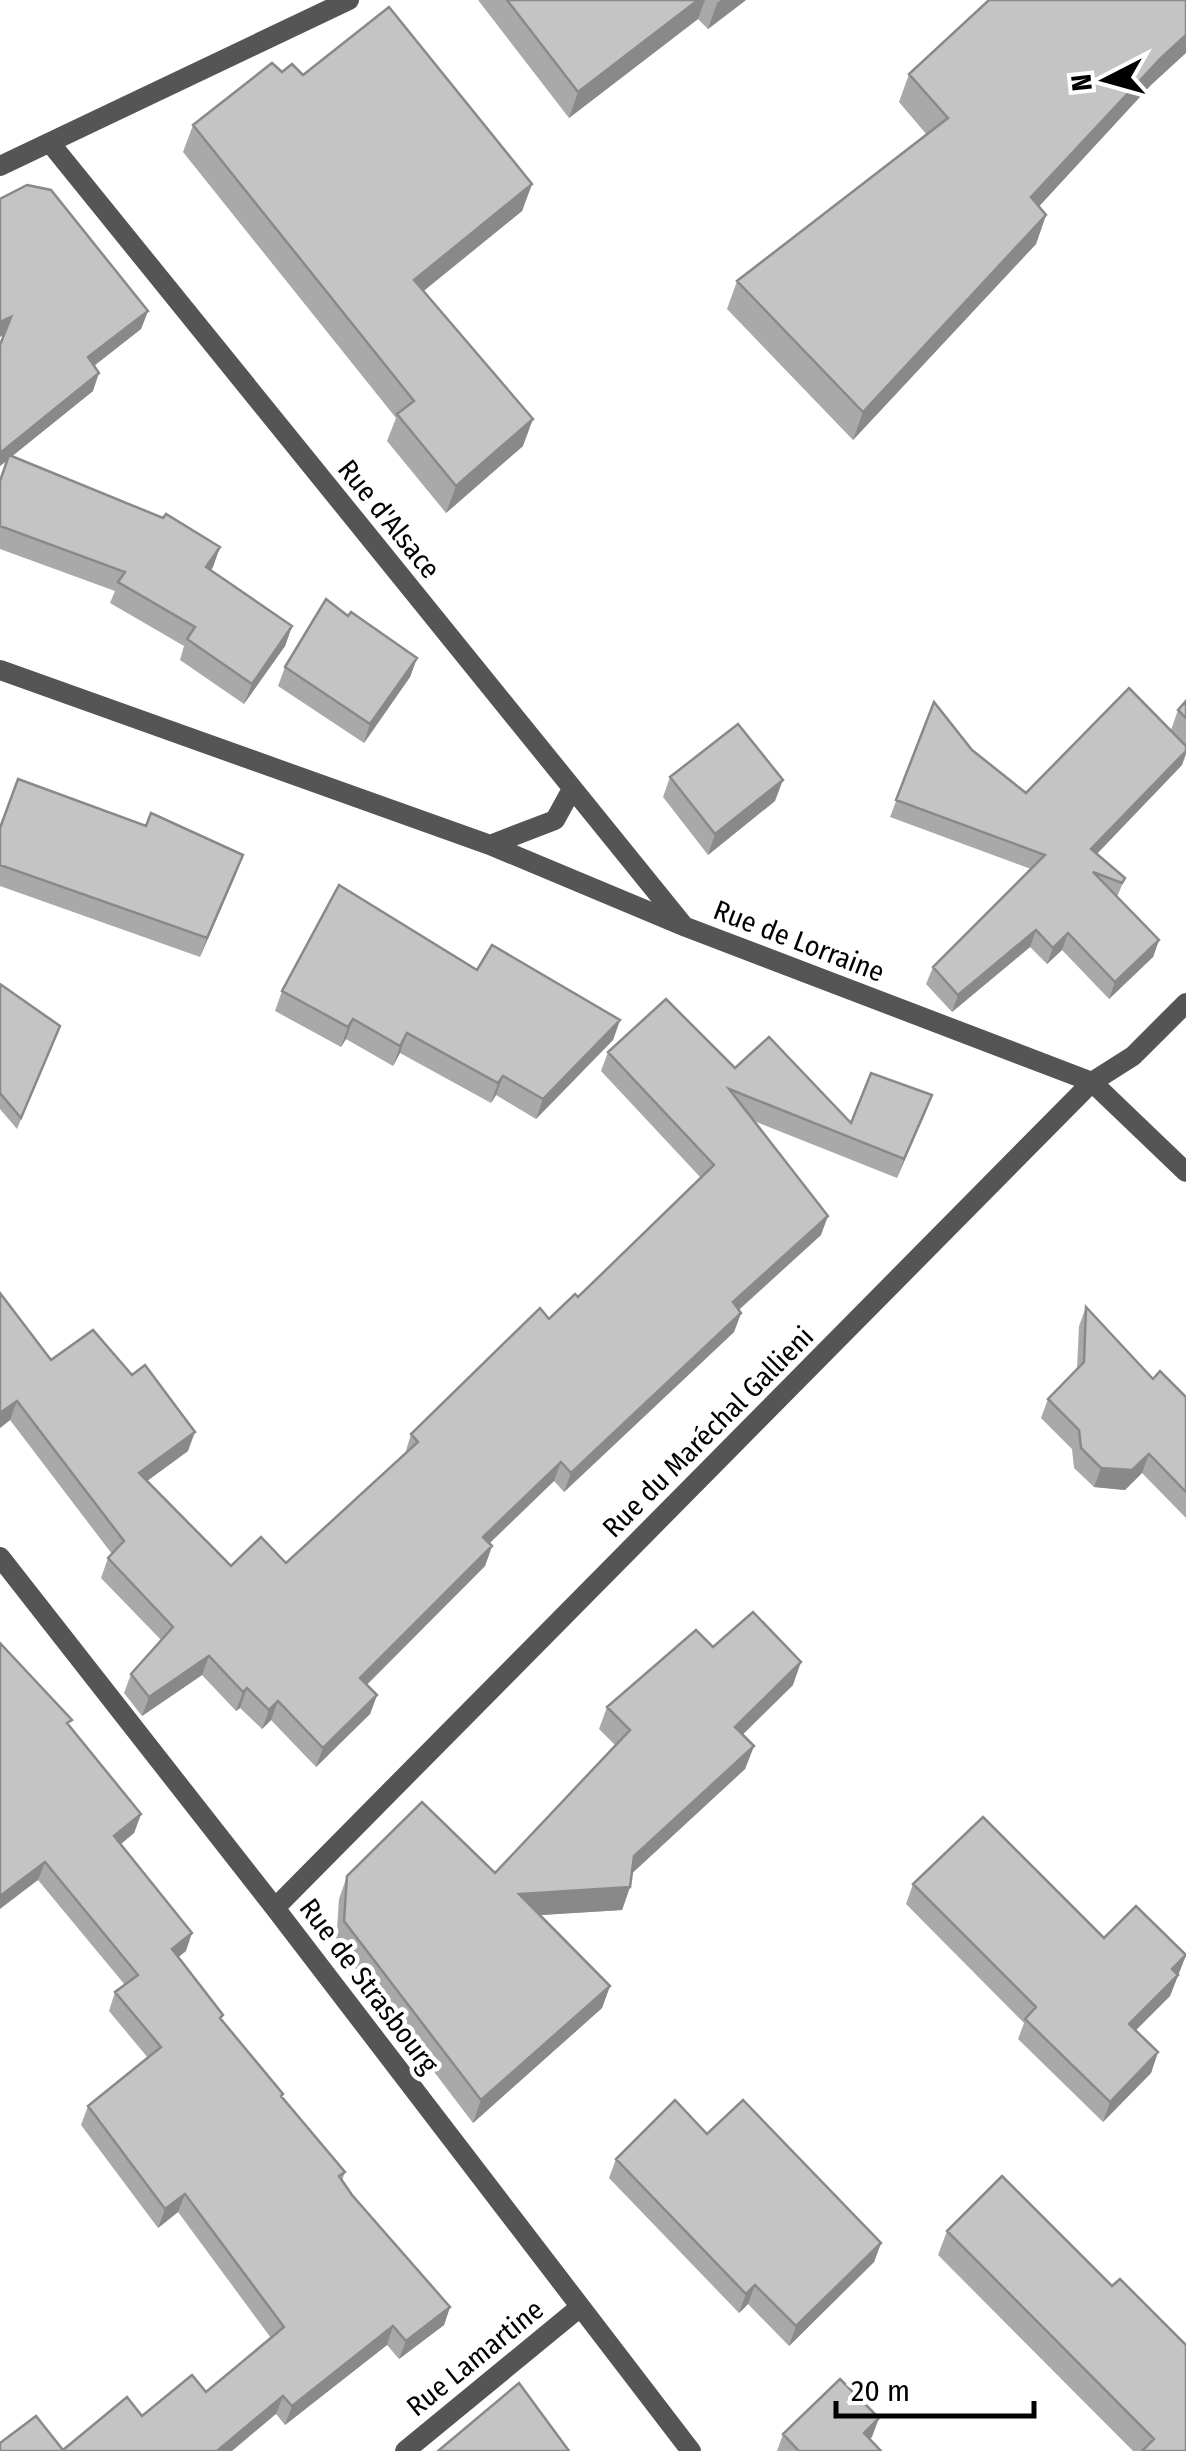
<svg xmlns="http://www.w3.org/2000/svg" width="1186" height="2451" viewBox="0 0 1186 2451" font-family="'Fira Sans Condensed',sans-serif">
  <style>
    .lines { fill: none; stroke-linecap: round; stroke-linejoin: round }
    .street { stroke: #555; stroke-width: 20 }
    .wall { fill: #a9a9a9 }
    .shaded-wall { fill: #898989 }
    .building { fill: #c4c4c4; stroke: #898989; stroke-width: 2.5 }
    .labels { text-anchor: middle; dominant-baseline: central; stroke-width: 9; stroke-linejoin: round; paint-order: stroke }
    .street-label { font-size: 28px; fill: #000; stroke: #fff }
  </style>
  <rect width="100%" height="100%" fill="#fff"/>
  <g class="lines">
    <path class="street" d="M51,144L684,926
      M0,166L349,0
      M0,670L490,845L686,927L1092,1082L1186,1172
      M490,845L555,820L572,789
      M0,1557L275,1908L691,2451
      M275,1908L1092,1082L1133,1056L1186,1003
      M405,2451L579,2308"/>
  </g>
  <path class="wall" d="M478,0H746L708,29L698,19L569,118Z
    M909,74L1150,86L1039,206L1046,215L1036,244L853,440L727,309L737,281L927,135L899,102Z
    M303,75L532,184L522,211L423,291L523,446L446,513L387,441L396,418L183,152L193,125Z
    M0,199L148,311L141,329L94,366L93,391L12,456L220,547L211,570L292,626L285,646L244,704L180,660L184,646L110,603L115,591L0,549V481L8,460L0,466V345L4,336Z
    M348,616L417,658L410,677L364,743L278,686L285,667Z
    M1186,701V755L1182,765L1097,854L1125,878L1117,897L1159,940L1153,957L1109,999L1062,950L1047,964L1030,947L952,1012L926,984L933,967L1031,869L890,817L934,702L972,750L1026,793L1171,730L1178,710Z
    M670,777L775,801L708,855L663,797Z
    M0,828L236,874L200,957L0,886Z
    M477,970L620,1020L613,1040L536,1119L496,1095L491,1103L400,1053L393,1066L346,1039L341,1047L275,1011L282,991Z
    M0,984L56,1036L17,1129L0,1109Z
    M608,1052L735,1068L851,1123L932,1095L897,1178L754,1121L821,1235L739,1310L741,1313L734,1332L564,1492L554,1481L490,1543L492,1546L485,1566L367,1685L377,1695L370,1714L316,1767L271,1720L262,1729L240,1708L236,1711L202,1675L142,1716L124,1693L131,1674L161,1640L101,1578L108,1558L112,1554L10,1420L0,1428V1293L51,1360L188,1451L147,1481L231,1566L286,1563L405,1454L411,1434L578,1297L701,1178L601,1071Z
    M1086,1307L1153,1379L1186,1397V1518L1142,1473L1125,1490L1094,1487L1074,1468L1072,1449L1041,1418L1048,1399L1077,1369L1079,1326Z
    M713,1647L793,1685L742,1735L754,1746L745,1769L632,1873L630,1887L622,1910L539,1915L610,1986L602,2008L473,2123L336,1943L339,1899L347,1876L495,1873L615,1745L599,1729L607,1707Z
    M70,1726L141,1814L134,1833L120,1844L186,1951L178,1957L223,2015L221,2020L282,2098L345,2172L342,2181L352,2195L450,2307L444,2325L399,2359L387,2345L285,2425L276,2414L63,2450L142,2416L206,2392L271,2338L178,2212L158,2228L81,2125L88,2106L148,2058L109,2011L115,1992L125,1985L38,1880Z
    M913,1884L1104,1938L1186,1955L1170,1996L1136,2030L1158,2052L1151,2073L1103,2122L1018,2039L1024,2023L906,1904Z
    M707,2134L881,2243L874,2262L789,2346L748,2304L739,2313L609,2178L616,2159Z
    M947,2231L1112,2286L1186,2451H1133L938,2255Z
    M879,2418L869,2439L881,2451H777L783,2434Z"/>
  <path class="shaded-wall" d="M698,0H705L698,19L569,118L578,92Z
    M721,0H746L708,29L717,3Z
    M1186,35V53L1150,86L1021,226L1031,197L1161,58Z
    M532,184L522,211L404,307L414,280Z
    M1046,215L1036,244L853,440L863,412Z
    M148,311L141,329L82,375L88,357Z
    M11,317L4,335L0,337V322Z
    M99,373L93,391L0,466V453Z
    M533,419L523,446L446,513L456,486Z
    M220,547L213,567L199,588L206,567Z
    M292,626L285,646L244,704L252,684Z
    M417,658L410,677L364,743L370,724Z
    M1186,751L1182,765L1085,866L1091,849Z
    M783,780L775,801L708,855L715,834Z
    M243,855L236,874L200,957L207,938Z
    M1036,930L1030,947L952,1012L958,995Z
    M1068,933L1062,950L1047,964L1053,948Z
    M1159,940L1153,957L1109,999L1115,982Z
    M353,1019L346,1039L341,1047L348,1027Z
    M620,1020L613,1040L536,1119L543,1099Z
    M407,1033L400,1053L393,1066L400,1046Z
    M503,1076L496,1095L491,1103L498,1083Z
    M932,1095L925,1114L897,1178L904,1159Z
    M828,1216L821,1235L726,1321L733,1302Z
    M741,1313L734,1332L564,1492L571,1473Z
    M17,1401L10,1420L0,1428V1413Z
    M195,1432L188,1451L132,1492L139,1473Z
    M1149,1454L1142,1473L1125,1490L1094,1487L1101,1468Z
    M561,1462L554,1481L476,1556L483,1537Z
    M492,1546L485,1566L353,1698L360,1678Z
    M209,1656L202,1675L142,1716L149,1697Z
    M801,1662L793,1685L727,1750L735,1727Z
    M247,1688L240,1708L236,1711L243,1692Z
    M377,1695L370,1714L316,1767L323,1748Z
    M278,1701L271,1720L262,1729L269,1710Z
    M754,1746L745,1769L626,1879L634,1856Z
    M141,1814L134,1833L108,1855L114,1836Z
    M45,1862L38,1880L0,1909V1896Z
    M630,1887L622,1910L510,1917L519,1894Z
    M192,1933L186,1951L165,1968L172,1949Z
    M1186,1955L1170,1996L1122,2044L1129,2024L1172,1969Z
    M610,1986L602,2008L473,2123L481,2100Z
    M1158,2052L1151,2073L1103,2122L1110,2102Z
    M185,2194L178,2212L158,2228L165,2209Z
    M881,2243L874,2262L789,2346L796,2326Z
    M755,2285L748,2304L739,2313L746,2294Z
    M450,2307L444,2325L399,2359L406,2341Z
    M393,2326L387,2345L285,2425L292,2406Z
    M283,2396L276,2414L232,2451H217Z
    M879,2418L872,2437L858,2451L864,2433Z"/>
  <path class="building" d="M507,0H698L578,92Z
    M989,0H1186V35L1161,58L1031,197L1046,215L863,412L737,281L948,118L909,74Z
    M389,7L532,184L414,280L533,419L456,486L397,414L414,401L193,125L272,63L282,72L292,64L303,75Z
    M27,185L51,190L148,311L88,357L99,373L0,453V345L11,317L0,322V199Z
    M9,455L163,518L166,514L220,547L206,567L292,626L252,684L187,639L195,627L118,582L125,572L0,526V481Z
    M326,599L348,616L351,612L417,658L370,724L285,667Z
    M1129,688L1186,746V751L1091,849L1125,878L1122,883L1093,872L1159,940L1115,982L1068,933L1053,948L1036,930L958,995L933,967L1045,855L896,800L934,702L972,750L1026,793Z
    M1186,701V718L1178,710Z
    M738,724L783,780L715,834L670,777Z
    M18,779L146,826L151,813L243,855L207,938L0,865V828Z
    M339,885L477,970L492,945L620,1020L543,1099L503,1076L498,1083L407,1033L400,1046L353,1019L348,1027L282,991Z
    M0,984L60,1026L21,1118L0,1093Z
    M666,999L735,1068L769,1037L851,1123L871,1073L932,1095L904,1159L729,1089L828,1216L733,1302L741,1313L571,1473L561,1462L483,1537L492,1546L360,1678L377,1695L323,1748L278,1701L269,1710L247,1688L243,1692L209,1656L149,1697L131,1674L173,1627L108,1558L124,1541L17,1401L0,1413V1293L51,1360L93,1330L132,1375L145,1365L195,1432L139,1473L231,1566L261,1537L286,1563L418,1442L411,1434L540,1308L549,1319L575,1294L578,1297L714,1165L608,1052Z
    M1086,1307L1153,1379L1160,1371L1186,1397V1492L1149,1454L1132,1470L1101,1468L1081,1448L1079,1430L1048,1399L1084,1362Z
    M753,1612L801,1662L735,1727L754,1746L634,1856L630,1887L519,1894L610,1986L481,2100L344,1921L347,1876L422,1802L495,1873L630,1730L607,1707L696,1630L713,1647Z
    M0,1643L72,1720L67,1723L141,1814L114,1836L192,1933L172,1949L223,2015L220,2018L283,2094L281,2096L345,2172L339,2176L352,2195L450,2307L406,2341L393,2326L292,2406L283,2396L217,2451H0V2443L36,2416L63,2450L127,2397L142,2416L192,2375L206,2392L284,2327L185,2194L165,2209L88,2106L161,2047L115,1992L138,1975L45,1862L0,1896Z
    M983,1817L1104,1938L1136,1906L1186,1955L1172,1969L1178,1975L1129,2024L1158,2052L1110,2102L1025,2019L1036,2007L913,1884Z
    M675,2100L707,2134L743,2100L881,2243L796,2326L755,2285L746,2294L616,2159Z
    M1002,2176L1112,2286L1120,2279L1186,2345V2451H1142L1154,2439L947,2231Z
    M840,2379L879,2418L864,2433L881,2451H799L783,2434Z
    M519,2383L569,2451H438Z"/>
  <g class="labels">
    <g class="street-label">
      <text transform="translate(389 519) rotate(51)">Rue d'Alsace</text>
      <text transform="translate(799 941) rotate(21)">Rue de Lorraine</text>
      <text transform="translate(708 1432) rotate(-45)">Rue du Maréchal Gallieni</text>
      <text transform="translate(369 1986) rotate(53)">Rue de Strasbourg</text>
      <text transform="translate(475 2358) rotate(-39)">Rue Lamartine</text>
    </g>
  </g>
  <g transform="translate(1106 80) rotate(264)" stroke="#ffffff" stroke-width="8" paint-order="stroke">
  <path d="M0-8L18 38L0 25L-18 38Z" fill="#000000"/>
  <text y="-15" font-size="28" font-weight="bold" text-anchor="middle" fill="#000000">N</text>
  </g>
  <path d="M836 2401v15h198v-15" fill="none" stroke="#000000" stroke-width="5"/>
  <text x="851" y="2401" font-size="30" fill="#000000" stroke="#ffffff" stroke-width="8" paint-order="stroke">20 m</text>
</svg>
